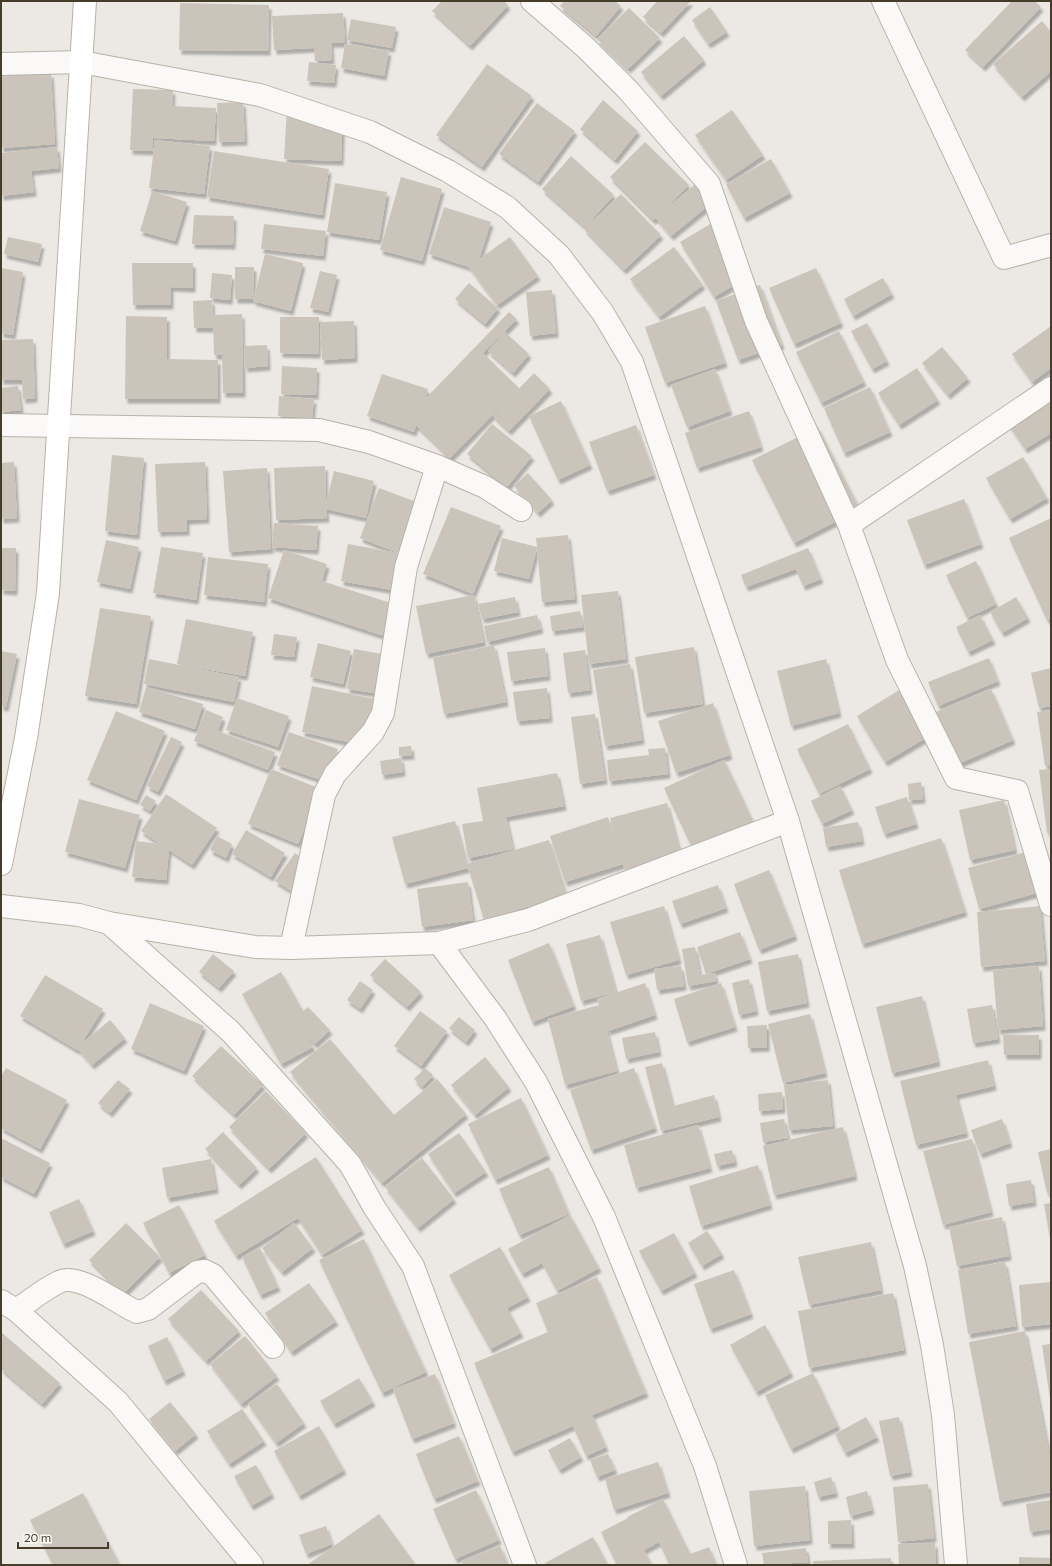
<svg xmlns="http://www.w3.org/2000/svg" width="1052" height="1566" viewBox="0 0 1052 1566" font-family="Commissioner,sans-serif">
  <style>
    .building { fill: #cbc4ba; filter: url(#shadow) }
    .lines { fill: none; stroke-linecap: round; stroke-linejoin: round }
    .minor-casing { stroke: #b7b2a8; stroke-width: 24 }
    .major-casing { stroke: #b9b0a2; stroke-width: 24 }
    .minor { stroke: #faf9f7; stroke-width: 22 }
    .major { stroke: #fff; stroke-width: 22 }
  </style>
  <defs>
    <filter id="shadow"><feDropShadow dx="2.5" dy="4.5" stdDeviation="1" flood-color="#0004"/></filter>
  </defs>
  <rect width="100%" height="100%" fill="#ece9e4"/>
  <path class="building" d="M442,1H504L508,5L470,46L432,11Z
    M564,1H615L621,6L596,36L560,6Z
    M657,1H691L661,33L643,17Z
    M1012,1H1035L1041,7L983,67L965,50Z
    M180,3L269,5L268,51L179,50Z
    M710,7L727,32L708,44L692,20Z
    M629,8L660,38L628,69L597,39Z
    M343,13L345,43H331L332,60L315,61L314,48L274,50L272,16Z
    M351,19L396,27L392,48L347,40Z
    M1042,21L1051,32V71L1022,97L993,64Z
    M684,36L704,60L661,96L641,72Z
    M345,44L389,51L384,76L341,68Z
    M309,62L336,65L334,83L307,81Z
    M487,64L532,96L482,167L436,135Z
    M51,73L55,144L1,148V75Z
    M133,89L173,90L172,106L216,108L214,141L153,138V151L130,150Z
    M603,100L638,131L615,160L580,129Z
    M243,102L245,141L219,142L217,103Z
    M537,103L575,131L538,182L499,154Z
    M287,109L343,111L341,161L284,159Z
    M732,110L763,155L726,180L695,135Z
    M155,140L210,146L204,194L149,188Z
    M645,142L689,185L661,213L698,182L714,201L671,236L656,218L653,220L610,177Z
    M57,147L59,168L31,171L34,192L1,196V153Z
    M214,151L329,169L322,215L207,197Z
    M571,156L614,195L585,227L542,189Z
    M771,159L790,193L744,218L726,184Z
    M401,177L442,189L422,261L380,250Z
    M335,183L387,192L379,240L327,232Z
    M152,191L187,202L175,241L140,231Z
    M621,194L661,235L624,270L584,229Z
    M444,207L491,222L479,259L510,237L538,276L497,305L469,267L429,254Z
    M194,215L234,216L233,245L192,244Z
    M717,220L751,275L714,297L680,242Z
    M264,224L326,231L323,256L261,249Z
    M8,237L42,244L38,262L4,254Z
    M674,247L703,285L659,317L630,279Z
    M265,254L303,263L291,311L253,301Z
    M132,263H193V288L171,287V305H133Z
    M235,267H254L253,299H235Z
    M1,268L23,272L13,335L1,333Z
    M816,268L841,323L794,344L769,288Z
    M320,271L337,275L328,312L310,308Z
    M212,273L232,275L230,300L210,298Z
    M883,278L892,294L853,316L844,299Z
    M469,283L498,308L485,324L455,299Z
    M760,285L782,345L738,360L716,301Z
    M552,290L556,333L530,336L526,292Z
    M212,300L213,328H194L193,301Z
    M705,306L725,363L665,383L645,327Z
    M509,312L517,319L483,353L519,388L450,458L416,425L414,432L367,416L382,374L428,389L425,399Z
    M242,314L243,393H223L222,355H214L213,315Z
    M126,316L167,317V359L218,360V399H125Z
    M280,317H319L318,354L280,353Z
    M354,321L355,358L322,360L320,322Z
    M867,323L887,361L872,369L851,331Z
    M1051,326V368L1032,382L1012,354Z
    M839,331L864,382L821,403L796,352Z
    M505,332L529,354L513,373L488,351Z
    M33,339L35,398L23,399L22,380H1V340Z
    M267,345L268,366L245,368L244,346Z
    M942,347L968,378L948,395L922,363Z
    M282,366L317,368L316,395L281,394Z
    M917,368L938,400L899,425L878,393Z
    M715,369L730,411L687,427L671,385Z
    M534,373L550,389L509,431L493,416Z
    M18,386L21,410L1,412V388Z
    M870,387L890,432L844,453L824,408Z
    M279,396L314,399L312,418L278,416Z
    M1045,397L1051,406V433L1025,449L1007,422Z
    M561,401L590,465L558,480L529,416Z
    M749,411L761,447L697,468L685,433Z
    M492,424L532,456L507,487L467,454Z
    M636,425L654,475L607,491L589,442Z
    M818,427L860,509L794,543L752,460Z
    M112,455L144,458L137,535L105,531Z
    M1023,457L1047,498L1010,519L986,478Z
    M14,462L17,518L1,519V463Z
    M205,462L207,519L187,520V531L158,532L155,464Z
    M325,466L326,503L334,471L374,481L366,518L326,509L327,518L276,520L274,468Z
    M267,468L271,549L229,552L223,471Z
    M528,473L552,500L538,513L514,486Z
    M379,488L419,503L392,590L341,581L348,544L398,553L360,538Z
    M964,499L981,544L924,565L907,520Z
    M451,507L501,526L473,594L423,574Z
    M1051,518V618L1047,620L1009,538Z
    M274,523L318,526L316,550L272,547Z
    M568,535L575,599L542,602L537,548L529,579L494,571L502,538L537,547L536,538Z
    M106,540L139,547L130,589L97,582Z
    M161,547L203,553L196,600L153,593Z
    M1,548H16L15,591L1,590Z
    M808,548L821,579L803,586L796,569L746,587L741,575Z
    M284,550L327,564L322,581L394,604L384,636L268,598Z
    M208,557L268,564L264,602L204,595Z
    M976,561L996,604L967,618L946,575Z
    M618,591L626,659L589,664L581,595Z
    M474,595L484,642L426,654L416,606Z
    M515,597L518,612L482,619L478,604Z
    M1016,597L1028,618L1002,633L990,612Z
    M100,608L151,616L136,704L85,696Z
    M580,611L583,627L552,631L550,616Z
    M537,615L541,629L487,642L484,626Z
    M980,615L993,640L968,652L956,627Z
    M186,619L253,632L245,676L177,664Z
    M274,634L297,637L294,657L271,655Z
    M318,643L351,651L343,684L310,677Z
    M494,645L506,702L444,714L433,658Z
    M694,647L703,704L644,713L635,657Z
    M545,648L548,676L511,681L507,652Z
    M354,649L382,654L375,693L347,689Z
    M585,650L590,690L568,693L563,653Z
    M1,651L17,654L6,707L1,706Z
    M989,658L998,681L938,706L928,682Z
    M149,659L239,677L234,702L144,684Z
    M826,659L839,713L791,726L777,671Z
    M630,664L642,740L605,746L593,670Z
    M1051,668V706L1039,708L1031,673Z
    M312,686L375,699L365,746L302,732Z
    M146,687L203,704L195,729L139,712Z
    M547,688L550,718L517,721L513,692Z
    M901,689L929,736L885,762L857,716Z
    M991,689L1013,740L958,764L936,712Z
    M237,698L289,716L278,747L226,730Z
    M713,703L730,755L676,773L658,721Z
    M206,710L223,717L218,731L275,752L268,770L194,741Z
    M1051,710V766H1045L1037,712Z
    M116,711L165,731L136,800L87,780Z
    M595,714L605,780L580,784L571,717Z
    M848,724L870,769L819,794L797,749Z
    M289,732L338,749L327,782L277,765Z
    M171,737L182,742L158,792L147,786Z
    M411,746L412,755L399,756V747Z
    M665,748L668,774L609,781L607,760L649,755L648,749Z
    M401,758L403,772L382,775L380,761Z
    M724,760L753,821L693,850L664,788Z
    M271,769L321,789L298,844L248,824Z
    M1051,769V833H1047L1039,770Z
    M557,773L564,806L506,817L513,849L468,858L462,824L483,821L477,788Z
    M921,782L923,799L909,800L908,784Z
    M840,786L852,810L822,824L811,801Z
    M166,794L217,828L192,865L169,850L166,880L132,877L136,841L160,844L141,831Z
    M146,795L156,801L150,811L140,805Z
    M907,797L916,824L884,834L875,807Z
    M79,799L140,815L125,868L65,852Z
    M1004,800L1015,850L970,860L959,810Z
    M667,803L681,856L625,871L623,864L565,882L550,836L608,817L615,839L610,818Z
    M455,821L468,868L405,884L392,837Z
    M858,822L862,841L826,847L823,828Z
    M246,830L285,853L271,877L232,854Z
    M217,836L232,844L226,858L210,850Z
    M941,838L965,912L862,944L839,870Z
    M549,840L566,895L484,920L467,864Z
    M1026,852L1037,893L979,909L968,868Z
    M295,853L311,864L293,892L275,881Z
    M769,870L795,936L759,950L734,884Z
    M468,882L473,920L422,927L417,889Z
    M718,885L726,908L680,924L672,901Z
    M664,906L679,960L626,975L610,922Z
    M1040,906L1045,961L981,967L977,912Z
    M740,932L750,959L706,974L697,947Z
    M600,935L616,992L581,1001L566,944Z
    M549,943L574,1006L532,1022L508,960Z
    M695,947L700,975L715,973L716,981L688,986L682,949Z
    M213,954L234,971L219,988L199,972Z
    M798,954L807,1003L767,1011L758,962Z
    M385,959L421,992L407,1007L370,975Z
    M681,966L684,986L657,990L654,969Z
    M1039,966L1043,1026L998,1030L993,970Z
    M281,972L303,1011L308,1007L330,1030L315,1044L306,1036L313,1047L281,1064L242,994Z
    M45,975L103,1009L81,1044L110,1020L125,1038L92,1065L78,1049L77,1050L20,1016Z
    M749,979L756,1011L739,1015L732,983Z
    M360,981L373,990L360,1009L347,1000Z
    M645,983L655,1015L608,1031L603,1016L617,1071L565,1085L548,1019L599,1005L597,999Z
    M721,983L735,1027L687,1042L674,999Z
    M922,996L938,1062L892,1073L876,1007Z
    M150,1003L204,1026L184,1071L131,1049Z
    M992,1005L998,1039L973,1043L967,1009Z
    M420,1011L447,1031L421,1066L394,1046Z
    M810,1014L825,1073L783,1083L768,1024Z
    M459,1017L475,1030L466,1042L449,1028Z
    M767,1025V1047L748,1048L747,1026Z
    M655,1032L659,1052L626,1059L622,1038Z
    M1003,1035H1039V1055H1004Z
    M330,1039L394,1115L437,1079L466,1114L382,1183L290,1072Z
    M221,1046L263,1085L234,1115L192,1076Z
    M485,1057L509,1087L475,1115L451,1085Z
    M988,1060L994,1086L956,1095L966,1133L916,1145L900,1081Z
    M662,1063L673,1106L714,1095L719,1117L661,1131L645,1067Z
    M6,1068L67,1100L40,1149L1,1128V1076Z
    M425,1068L433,1075L422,1087L414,1079Z
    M634,1068L655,1128L591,1150L570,1090Z
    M118,1080L130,1089L110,1113L98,1103Z
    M828,1080L833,1126L789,1130L784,1085Z
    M266,1091L306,1133L269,1169L229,1127Z
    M782,1092L783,1109L759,1111L758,1094Z
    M521,1098L548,1155L495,1180L468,1124Z
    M784,1119L788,1138L763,1142L760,1123Z
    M1002,1119L1010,1143L980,1154L971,1130Z
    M698,1125L710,1168L636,1188L624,1145Z
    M843,1127L855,1176L774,1195L763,1146Z
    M223,1132L257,1168L239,1185L205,1149Z
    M459,1133L486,1172L454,1193L428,1154Z
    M1,1138L50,1163L34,1194L1,1177Z
    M972,1139L991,1212L943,1225L923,1151Z
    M1051,1149V1192L1047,1193L1038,1152Z
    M732,1150L735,1162L717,1166L714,1154Z
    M316,1157L362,1230L322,1255L298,1218L236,1256L214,1221Z
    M422,1158L454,1199L418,1228L385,1187Z
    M211,1159L216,1189L167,1198L162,1168Z
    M758,1165L770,1205L701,1226L689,1186Z
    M549,1167L569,1214L519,1235L499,1189Z
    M1031,1180L1034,1202L1009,1206L1006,1184Z
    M79,1199L93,1231L63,1244L49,1212Z
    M1051,1203V1239H1050L1044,1204Z
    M179,1205L205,1255L169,1273L143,1223Z
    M570,1215L599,1268L557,1291L542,1263L522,1274L508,1249Z
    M1002,1217L1009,1256L957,1266L949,1227Z
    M126,1223L160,1257L123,1294L89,1260Z
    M294,1223L313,1248L282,1272L262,1248Z
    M707,1231L722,1254L702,1266L688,1243Z
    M674,1233L695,1273L661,1291L639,1251Z
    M364,1239L426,1372L382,1393L319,1260Z
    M871,1242L881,1290L809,1305L798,1257Z
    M500,1247L528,1297L507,1308L521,1333L490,1349L449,1275Z
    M260,1248L278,1287L260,1295L242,1257Z
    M1005,1262L1016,1326L968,1334L958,1270Z
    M734,1270L751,1314L710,1329L694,1284Z
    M597,1277L646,1393L592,1415L606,1447L586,1456L573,1426L512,1452L474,1363L548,1332L536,1303Z
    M1051,1282V1324L1022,1327L1019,1285Z
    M309,1283L336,1321L291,1352L265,1313Z
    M201,1290L239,1331L206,1361L168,1319Z
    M893,1293L904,1350L809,1368L798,1311Z
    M765,1325L791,1373L756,1392L730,1345Z
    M1025,1331L1051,1464V1492L1000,1502L969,1342Z
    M1,1332L60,1383L42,1404L1,1369Z
    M245,1336L277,1376L241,1404L210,1364Z
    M167,1337L183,1371L164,1381L148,1346Z
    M1051,1344V1399H1050L1042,1345Z
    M813,1373L838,1426L791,1449L765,1395Z
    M435,1374L454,1423L412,1439L393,1389Z
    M359,1378L373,1402L334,1424L320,1401Z
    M277,1384L304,1423L276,1443L248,1404Z
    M170,1402L196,1434L175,1451L149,1419Z
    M242,1409L264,1441L229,1464L207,1431Z
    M866,1417L877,1437L845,1453L835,1434Z
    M899,1417L910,1472L890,1476L879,1421Z
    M319,1426L344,1470L299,1496L274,1451Z
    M459,1436L478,1481L434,1499L416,1454Z
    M570,1438L581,1457L559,1470L548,1450Z
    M608,1454L615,1470L597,1477L590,1460Z
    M658,1462L668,1493L614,1510L605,1479Z
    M256,1465L272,1494L251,1506L234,1476Z
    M831,1477L836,1493L818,1497L814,1482Z
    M928,1484L934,1538L898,1542L893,1487Z
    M805,1486L810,1540L754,1546L749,1491Z
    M476,1490L499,1540L455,1559L433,1509Z
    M867,1491L872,1510L850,1516L846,1497Z
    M83,1493L120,1565H53L30,1520Z
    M663,1499L690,1554L709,1547L716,1565H666L669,1564L659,1542L644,1550L652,1565H617L601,1532L628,1518L627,1517Z
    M1051,1500V1529L1030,1532L1026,1504Z
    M379,1514L414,1562L410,1565H307Z
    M851,1520L852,1544H828V1521Z
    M326,1526L332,1544L306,1554L299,1535Z
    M593,1537L608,1565H546L545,1563Z
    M935,1543L936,1565H899L898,1544Z
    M500,1546L508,1565H463L462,1561Z
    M806,1548L808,1562L764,1565L762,1553Z
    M1019,1557L1051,1558V1565H1019Z
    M891,1558V1565H813V1561Z"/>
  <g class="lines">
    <g class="minor-casing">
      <path id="minor" d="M532,1L586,48L628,90L709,184L756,321L849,525L897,660L956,778L1017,791L1051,905
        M883,1L1004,258L1051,245
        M1,64L81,62L260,95L370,132L448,171L507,207L559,255L603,313L632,362L788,821L915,1266L932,1345L943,1415L956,1565
        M1,425L319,430L369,442L437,466L485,487L521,510
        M849,525L1051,388
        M1,906L79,915L109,923L255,947L291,948L439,943L528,920L788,821
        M109,923L231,1032L350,1164L374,1207L413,1266L525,1565
        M439,943L495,1018L536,1082L604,1217L705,1466L736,1565
        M291,948L324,795L335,774L373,732L383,713L406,567L437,466
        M1,1301L16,1310L118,1402L252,1565
        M16,1310C30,1301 44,1289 59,1282C79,1272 118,1304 137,1312L148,1309L197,1272L205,1271L213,1275L273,1347"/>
    </g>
    <g class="major-casing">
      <path id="major" d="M1,864L26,738L48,593L85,1"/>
    </g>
    <use href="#minor" class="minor"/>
    <use href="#major" class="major"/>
  </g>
  <rect width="1052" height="1566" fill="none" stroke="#463c2a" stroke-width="4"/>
  <path d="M18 1542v6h90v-6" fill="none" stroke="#463c2a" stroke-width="2"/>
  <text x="24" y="1542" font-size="12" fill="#463c2a" stroke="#f9f7f4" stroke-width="3" paint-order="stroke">20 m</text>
</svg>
